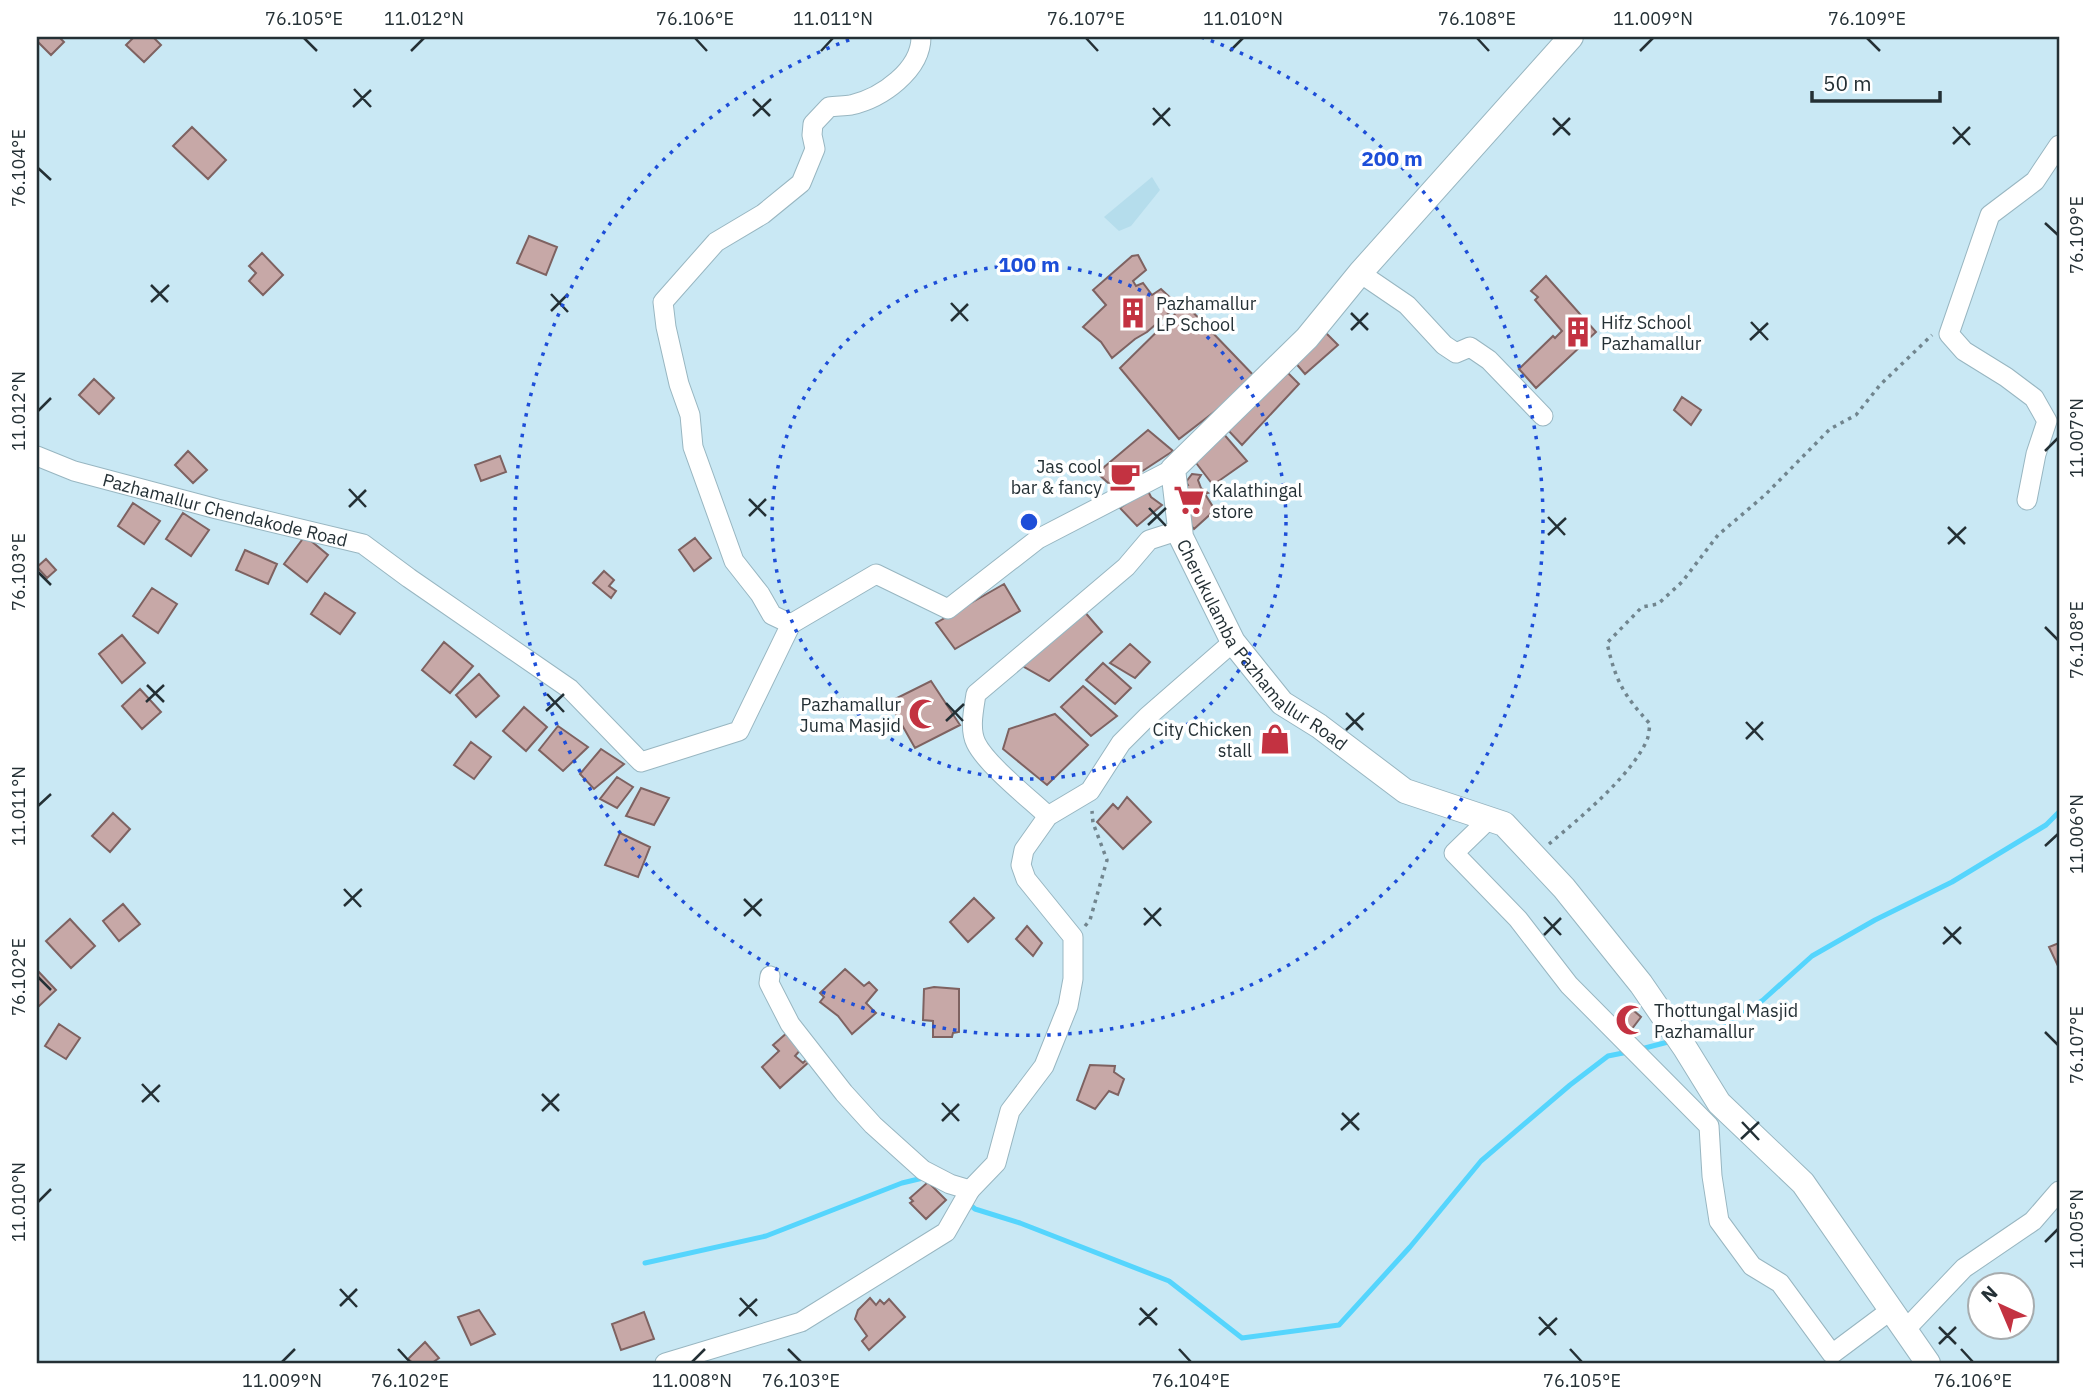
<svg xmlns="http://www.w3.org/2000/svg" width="2096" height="1400" viewBox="0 0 2096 1400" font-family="'IBM Plex Sans',sans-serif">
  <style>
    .built { fill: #b5ddec }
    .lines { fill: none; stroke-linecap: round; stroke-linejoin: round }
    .stream { stroke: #55d5fd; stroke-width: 5 }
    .building { fill: #c7a8a7; stroke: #7e6261; stroke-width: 2 }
    .minor-casing { stroke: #98b6c1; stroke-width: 21 }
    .tertiary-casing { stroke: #98b6c1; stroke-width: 26 }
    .path { stroke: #71858e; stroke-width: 3.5; stroke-dasharray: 3.5 5; stroke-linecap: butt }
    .minor { stroke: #fff; stroke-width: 19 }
    .tertiary { stroke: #fff; stroke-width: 24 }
    .ticks { fill: none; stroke: #243035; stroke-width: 2.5 }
    .ring { fill: none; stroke: #1d4ed8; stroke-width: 3.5; stroke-dasharray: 3.5 7 }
    .labels { text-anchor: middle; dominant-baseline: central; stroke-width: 7; stroke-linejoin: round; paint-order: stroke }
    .poi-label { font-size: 18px; fill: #243035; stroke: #fff; text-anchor: start }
    .street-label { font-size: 18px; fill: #243035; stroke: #fff }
    .centre { fill: #1d4ed8; stroke: #fff; stroke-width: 3.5 }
    .ring-label { font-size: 21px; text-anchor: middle; font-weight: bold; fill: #1d4ed8; stroke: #fff; stroke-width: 7; stroke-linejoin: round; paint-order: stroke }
    .neatline { fill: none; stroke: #243035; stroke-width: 2.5 }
    .ticks-label { font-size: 18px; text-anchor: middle; fill: #243035 }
  </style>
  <rect width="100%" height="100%" fill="#c9e8f4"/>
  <path class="built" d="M1152,177L1160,190L1131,226L1119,231L1104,217Z"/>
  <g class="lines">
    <path class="stream" d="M1688,1038L1715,1032L1763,1000L1812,956L1875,920L1952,882L2046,825L2059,812
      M1641,1049L1672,1041
      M968,1203L975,1209L1020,1223L1169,1281L1242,1338L1339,1325L1410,1247L1481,1161L1570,1085L1608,1056L1628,1052
      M645,1263L766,1236L902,1183L923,1178"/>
  </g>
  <path class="building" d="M37,37H59L64,42L51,55L37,41Z
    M134,37H153L161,45L144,62L126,45Z
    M192,127L226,160L208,179L173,146Z
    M529,236L557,247L546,275L517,263Z
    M262,253L283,275L263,295L249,281L256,273L249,266Z
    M1138,255L1146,270L1133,281L1136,286L1143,283L1152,295L1161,289L1178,305L1147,332L1135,339L1112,358L1101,342L1083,327L1106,305L1093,290L1132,256Z
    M1546,276L1596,332L1536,388L1519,369L1553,336L1555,338L1562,331L1535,300L1538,297L1531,291Z
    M1185,304L1257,379L1179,439L1120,368Z
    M1324,331L1338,345L1305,374L1293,360Z
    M1285,370L1299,384L1242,445L1227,429Z
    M94,379L114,398L99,414L79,395Z
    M1682,397L1701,410L1691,425L1674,410Z
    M1148,430L1173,451L1115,489L1097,473Z
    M1222,432L1247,461L1213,485L1190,455Z
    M188,451L207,470L193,483L175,465Z
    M500,456L506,472L481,481L475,465Z
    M1192,474L1201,475L1198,480L1201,488L1208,493L1205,494L1215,510L1194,529L1190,524L1183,487L1188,485L1186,482Z
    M1147,489L1151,497L1162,505L1137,526L1120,508Z
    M133,503L160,521L144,544L118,526Z
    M183,513L209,530L191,556L166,539Z
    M305,536L328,555L307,582L284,564Z
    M695,538L711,558L694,571L679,550Z
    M245,550L277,564L268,584L236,570Z
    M46,559L56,570L47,578L37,567Z
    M604,571L614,580L609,586L616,591L611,598L593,583Z
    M1004,584L1020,611L955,649L936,623Z
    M152,588L177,604L158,633L133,616Z
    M325,593L355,613L340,634L311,614Z
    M1083,610L1102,632L1049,681L1019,664Z
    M122,635L145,663L122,683L99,654Z
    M444,642L473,666L450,693L422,670Z
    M1130,644L1150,662L1135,678L1110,663Z
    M1103,663L1131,688L1115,704L1086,680Z
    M479,674L499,696L476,717L456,695Z
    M931,681L960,725L915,748L889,702Z
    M1083,686L1117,716L1091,736L1061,707Z
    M140,689L161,712L142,729L122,706Z
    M524,707L547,727L526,751L503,731Z
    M1055,714L1088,745L1047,785L1003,749L1009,729Z
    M558,726L588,747L563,771L539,750Z
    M1277,730L1284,737L1273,748L1265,740Z
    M471,742L491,757L474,779L454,765Z
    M601,749L624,764L594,789L580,774Z
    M617,777L633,787L617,808L600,799Z
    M641,788L669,798L654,825L626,816Z
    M1127,797L1151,822L1123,849L1097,822L1113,804L1118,809Z
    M113,813L130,829L110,852L92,836Z
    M620,833L650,847L638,877L605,865Z
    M974,898L994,918L968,942L950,922Z
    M123,904L140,924L119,941L103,921Z
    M70,919L95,946L71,968L46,941Z
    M1027,926L1042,943L1033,956L1016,939Z
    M2059,943V968L2049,947Z
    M845,969L864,986L869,982L877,990L866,1003L876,1013L852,1034L838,1016L820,1002L824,997L820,993Z
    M37,970L56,990L37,1008Z
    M934,987L959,989V1032L953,1033L952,1037H933V1021L923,1020L924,989Z
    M1633,1010L1641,1017L1631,1030L1620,1022Z
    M59,1024L80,1038L66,1059L45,1046Z
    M788,1032L802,1048L795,1056L803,1063L809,1057L811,1060L780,1088L762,1067L779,1051L773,1045Z
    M1090,1065L1115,1066L1114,1072L1124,1079L1118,1095L1109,1091L1095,1109L1077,1100Z
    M928,1182L946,1200L926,1219L910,1203L913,1201L910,1198Z
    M870,1298L876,1305L880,1300L884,1304L889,1299L905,1317L869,1350L862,1341L867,1336L855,1319L858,1310Z
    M479,1310L495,1334L471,1345L458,1317Z
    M644,1312L654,1339L621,1350L612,1324Z
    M425,1342L439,1358L432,1363H413L408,1359Z"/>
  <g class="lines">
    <g class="minor-casing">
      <g id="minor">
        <path d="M1360,273L1407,305L1444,345L1456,353L1470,347L1489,360L1543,416"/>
        <path id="s1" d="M37,456L74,471L217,509L363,544L409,578L570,689L641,762L739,731L791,624L876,574L948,609L1038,539L1173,469"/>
        <path d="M2027,500L2036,454L2047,421L2034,398L2006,377L1964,351L1949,334L1990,215L2035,181L2059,145"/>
        <path d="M791,624L772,615L760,594L734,561L693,447L690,415L679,384L666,327L663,302L716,242L763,214L801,183L815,149L812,135L813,124L829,107C836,106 844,106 851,105C882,98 921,70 921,37"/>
        <path d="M1048,816C1030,799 986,764 976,743C969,729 974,708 976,694L1126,567L1149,540L1180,530"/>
        <path d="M1489,819L1454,853L1518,919L1569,985L1709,1126L1712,1176L1719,1221L1752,1266L1780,1283L1832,1354L1891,1310"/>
        <path d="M770,976L769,983L790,1024L844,1093L873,1125L923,1170L950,1184L970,1190"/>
        <path d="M1905,1330L1964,1268L2033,1221L2059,1191"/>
        <path d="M665,1363L801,1322L946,1232L970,1190L996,1163L1010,1111L1044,1066L1068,1006L1073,979V937L1026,879L1021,865L1024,850L1048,816L1090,791L1121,743L1147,717L1233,642"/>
      </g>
    </g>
    <g class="tertiary-casing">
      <g id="tertiary">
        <path id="s2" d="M1571,37L1360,273L1307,338L1173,469L1181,537L1233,642L1282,703L1319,726L1405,791L1504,824L1564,888L1641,984L1685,1048L1719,1103L1803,1183L1928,1363"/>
      </g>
    </g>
    <path class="path" d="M1549,844C1580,818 1631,776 1647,740C1649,735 1649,729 1650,724C1623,694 1616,682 1607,643L1642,607L1658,604L1682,582L1718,535L1765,495L1830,429L1856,415L1880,385L1932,335
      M1085,926L1090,920L1107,860L1093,823L1092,811"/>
    <use href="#minor" class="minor"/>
    <use href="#tertiary" class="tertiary"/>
  </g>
  <path class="ticks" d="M304,38L317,51M695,38L707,51M1086,38L1098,51M1477,38L1489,51M1867,38L1880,51M411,51L424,38M821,51L833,38M1230,51L1243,38M1640,51L1653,38M354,89L371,107M753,99L770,116M353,107L371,90M1153,108L1170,126M753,116L771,99M1553,118L1570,135M1153,125L1170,108M1953,127L1970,145M1553,135L1570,118M1953,144L1970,127M38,168L51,180M2045,223L2058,235M151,285L168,302M551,294L568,312M151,302L169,285M951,303L968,321M551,311L568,294M1351,313L1368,330M951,321L968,304M1751,322L1768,340M1351,330L1368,313M1750,340L1768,323M38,411L51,398M2045,451L2058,438M349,489L366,507M749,499L766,516M349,507L366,490M1149,508L1166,526M749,516L766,499M1548,517L1565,535M1148,525L1166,508M1948,527L1965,544M1548,535L1566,518M1948,544L1966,527M38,572L51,585M2045,627L2058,640M147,685L164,702M547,694L564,712M146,702L164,685M946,703L963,721M546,711L564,694M1346,713L1363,730M946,721L964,704M1746,722L1763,740M1346,730L1364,713M1746,739L1763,722M38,806L51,794M2045,846L2058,834M344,889L361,907M744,899L761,916M344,906L362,889M1144,908L1161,926M744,916L762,899M1544,917L1561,935M1144,925L1161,908M1944,927L1961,944M1544,935L1561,918M1943,944L1961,927M38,977L51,990M2045,1032L2058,1045M142,1084L159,1102M542,1094L559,1111M142,1102L160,1085M942,1103L959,1121M542,1111L559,1094M1342,1113L1359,1130M942,1121L959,1104M1742,1122L1759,1140M1341,1130L1359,1113M1741,1139L1759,1122M38,1202L51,1189M2045,1242L2058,1229M340,1289L357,1307M740,1298L757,1316M340,1306L357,1289M1140,1308L1157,1325M739,1316L757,1299M1539,1317L1556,1335M1139,1325L1157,1308M1939,1327L1956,1344M1539,1335L1557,1318M1939,1344L1956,1327M398,1349L410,1362M788,1349L801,1362M1179,1349L1191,1362M1570,1349L1582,1362M1961,1349L1973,1362M282,1362L295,1349M692,1362L705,1349"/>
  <g class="ring">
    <circle cx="1029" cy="522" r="257"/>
    <path d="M1201 37A514 514 0 1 1 857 37"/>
  </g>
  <defs>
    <g id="building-bare" transform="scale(2.415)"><path d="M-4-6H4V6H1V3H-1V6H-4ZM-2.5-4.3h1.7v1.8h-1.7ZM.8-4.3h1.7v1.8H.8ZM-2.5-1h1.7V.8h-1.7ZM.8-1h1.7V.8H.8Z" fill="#c33241" stroke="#fff" stroke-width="2.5" paint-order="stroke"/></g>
    <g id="cafe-bare" transform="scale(2.415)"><path d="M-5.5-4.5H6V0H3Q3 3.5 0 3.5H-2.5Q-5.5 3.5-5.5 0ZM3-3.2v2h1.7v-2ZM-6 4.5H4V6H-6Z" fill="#c33241" stroke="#fff" stroke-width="2.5" paint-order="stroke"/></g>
    <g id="supermarket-bare" transform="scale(2.415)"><path d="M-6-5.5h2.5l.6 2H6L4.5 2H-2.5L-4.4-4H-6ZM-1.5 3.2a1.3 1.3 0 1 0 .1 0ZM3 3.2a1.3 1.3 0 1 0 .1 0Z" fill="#c33241" stroke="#fff" stroke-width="2.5" paint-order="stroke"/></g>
    <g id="mosque-bare" transform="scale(2.415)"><path d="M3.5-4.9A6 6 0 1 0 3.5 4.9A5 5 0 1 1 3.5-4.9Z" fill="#c33241" stroke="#fff" stroke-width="2.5" paint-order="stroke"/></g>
    <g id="shop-bare" transform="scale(2.415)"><path d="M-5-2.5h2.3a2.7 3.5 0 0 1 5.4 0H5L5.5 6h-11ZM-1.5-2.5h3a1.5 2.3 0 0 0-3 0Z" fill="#c33241" stroke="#fff" stroke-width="2.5" paint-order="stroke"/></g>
  </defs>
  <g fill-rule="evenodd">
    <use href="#building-bare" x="1133" y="313"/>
    <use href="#building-bare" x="1578" y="332"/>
    <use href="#cafe-bare" x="1125" y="476"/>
    <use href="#supermarket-bare" x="1189" y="500"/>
    <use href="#mosque-bare" x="924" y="714"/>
    <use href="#shop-bare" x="1275" y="739"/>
    <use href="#mosque-bare" x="1631" y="1020"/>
  </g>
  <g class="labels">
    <g class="poi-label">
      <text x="1156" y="303">Pazhamallur<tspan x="1156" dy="21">LP School</tspan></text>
      <text x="1601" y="322">Hifz School<tspan x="1601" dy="21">Pazhamallur</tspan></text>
      <text x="1102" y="466" text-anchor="end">Jas cool<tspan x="1102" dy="21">bar &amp; fancy</tspan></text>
      <text x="1212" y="490">Kalathingal<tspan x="1212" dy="21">store</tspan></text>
      <text x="901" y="704" text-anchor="end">Pazhamallur<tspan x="901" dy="21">Juma Masjid</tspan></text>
      <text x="1252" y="729" text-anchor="end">City Chicken<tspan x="1252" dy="21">stall</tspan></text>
      <text x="1654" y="1010">Thottungal Masjid<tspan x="1654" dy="21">Pazhamallur</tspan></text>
    </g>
    <g class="street-label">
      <text stroke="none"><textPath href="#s1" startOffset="196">Pazhamallur Chendakode Road</textPath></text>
      <text stroke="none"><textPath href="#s2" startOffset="794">Cherukulamba Pazhamallur Road</textPath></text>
    </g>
  </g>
  <circle cx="1029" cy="522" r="10" class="centre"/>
  <g class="ring-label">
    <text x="1392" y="166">200 m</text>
    <text x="1029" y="272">100 m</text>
  </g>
  <rect width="2096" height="1400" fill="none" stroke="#ffffff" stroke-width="77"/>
  <g transform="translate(2001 1306) rotate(316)"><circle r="33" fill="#ffffff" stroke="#a7acae" stroke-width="2"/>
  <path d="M0-5L12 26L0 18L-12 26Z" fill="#c33241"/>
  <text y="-10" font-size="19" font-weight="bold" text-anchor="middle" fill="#243035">N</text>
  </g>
  <path d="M1812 91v10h128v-10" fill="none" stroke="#243035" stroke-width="3.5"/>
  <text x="1823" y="91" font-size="21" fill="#243035" stroke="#ffffff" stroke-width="5" paint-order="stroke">50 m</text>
  <rect x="38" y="38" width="2020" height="1324" class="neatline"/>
  <g class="ticks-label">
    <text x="304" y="25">76.105°E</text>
    <text x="424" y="25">11.012°N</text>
    <text x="695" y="25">76.106°E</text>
    <text x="833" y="25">11.011°N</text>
    <text x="1086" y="25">76.107°E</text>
    <text x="1243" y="25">11.010°N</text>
    <text x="1477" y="25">76.108°E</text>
    <text x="1653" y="25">11.009°N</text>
    <text x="1867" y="25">76.109°E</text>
    <text transform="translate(19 168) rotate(-90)" y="6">76.104°E</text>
    <text transform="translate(2077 235) rotate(-90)" y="6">76.109°E</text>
    <text transform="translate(19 411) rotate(-90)" y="6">11.012°N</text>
    <text transform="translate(2077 438) rotate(-90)" y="6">11.007°N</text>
    <text transform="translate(19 572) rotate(-90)" y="6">76.103°E</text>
    <text transform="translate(2077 640) rotate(-90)" y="6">76.108°E</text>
    <text transform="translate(19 806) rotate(-90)" y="6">11.011°N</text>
    <text transform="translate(2077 834) rotate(-90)" y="6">11.006°N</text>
    <text transform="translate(19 977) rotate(-90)" y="6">76.102°E</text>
    <text transform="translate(2077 1045) rotate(-90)" y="6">76.107°E</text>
    <text transform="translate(19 1202) rotate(-90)" y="6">11.010°N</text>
    <text transform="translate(2077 1229) rotate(-90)" y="6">11.005°N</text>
    <text x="282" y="1387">11.009°N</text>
    <text x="410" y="1387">76.102°E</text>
    <text x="692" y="1387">11.008°N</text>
    <text x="801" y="1387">76.103°E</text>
    <text x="1191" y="1387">76.104°E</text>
    <text x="1582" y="1387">76.105°E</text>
    <text x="1973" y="1387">76.106°E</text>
  </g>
</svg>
